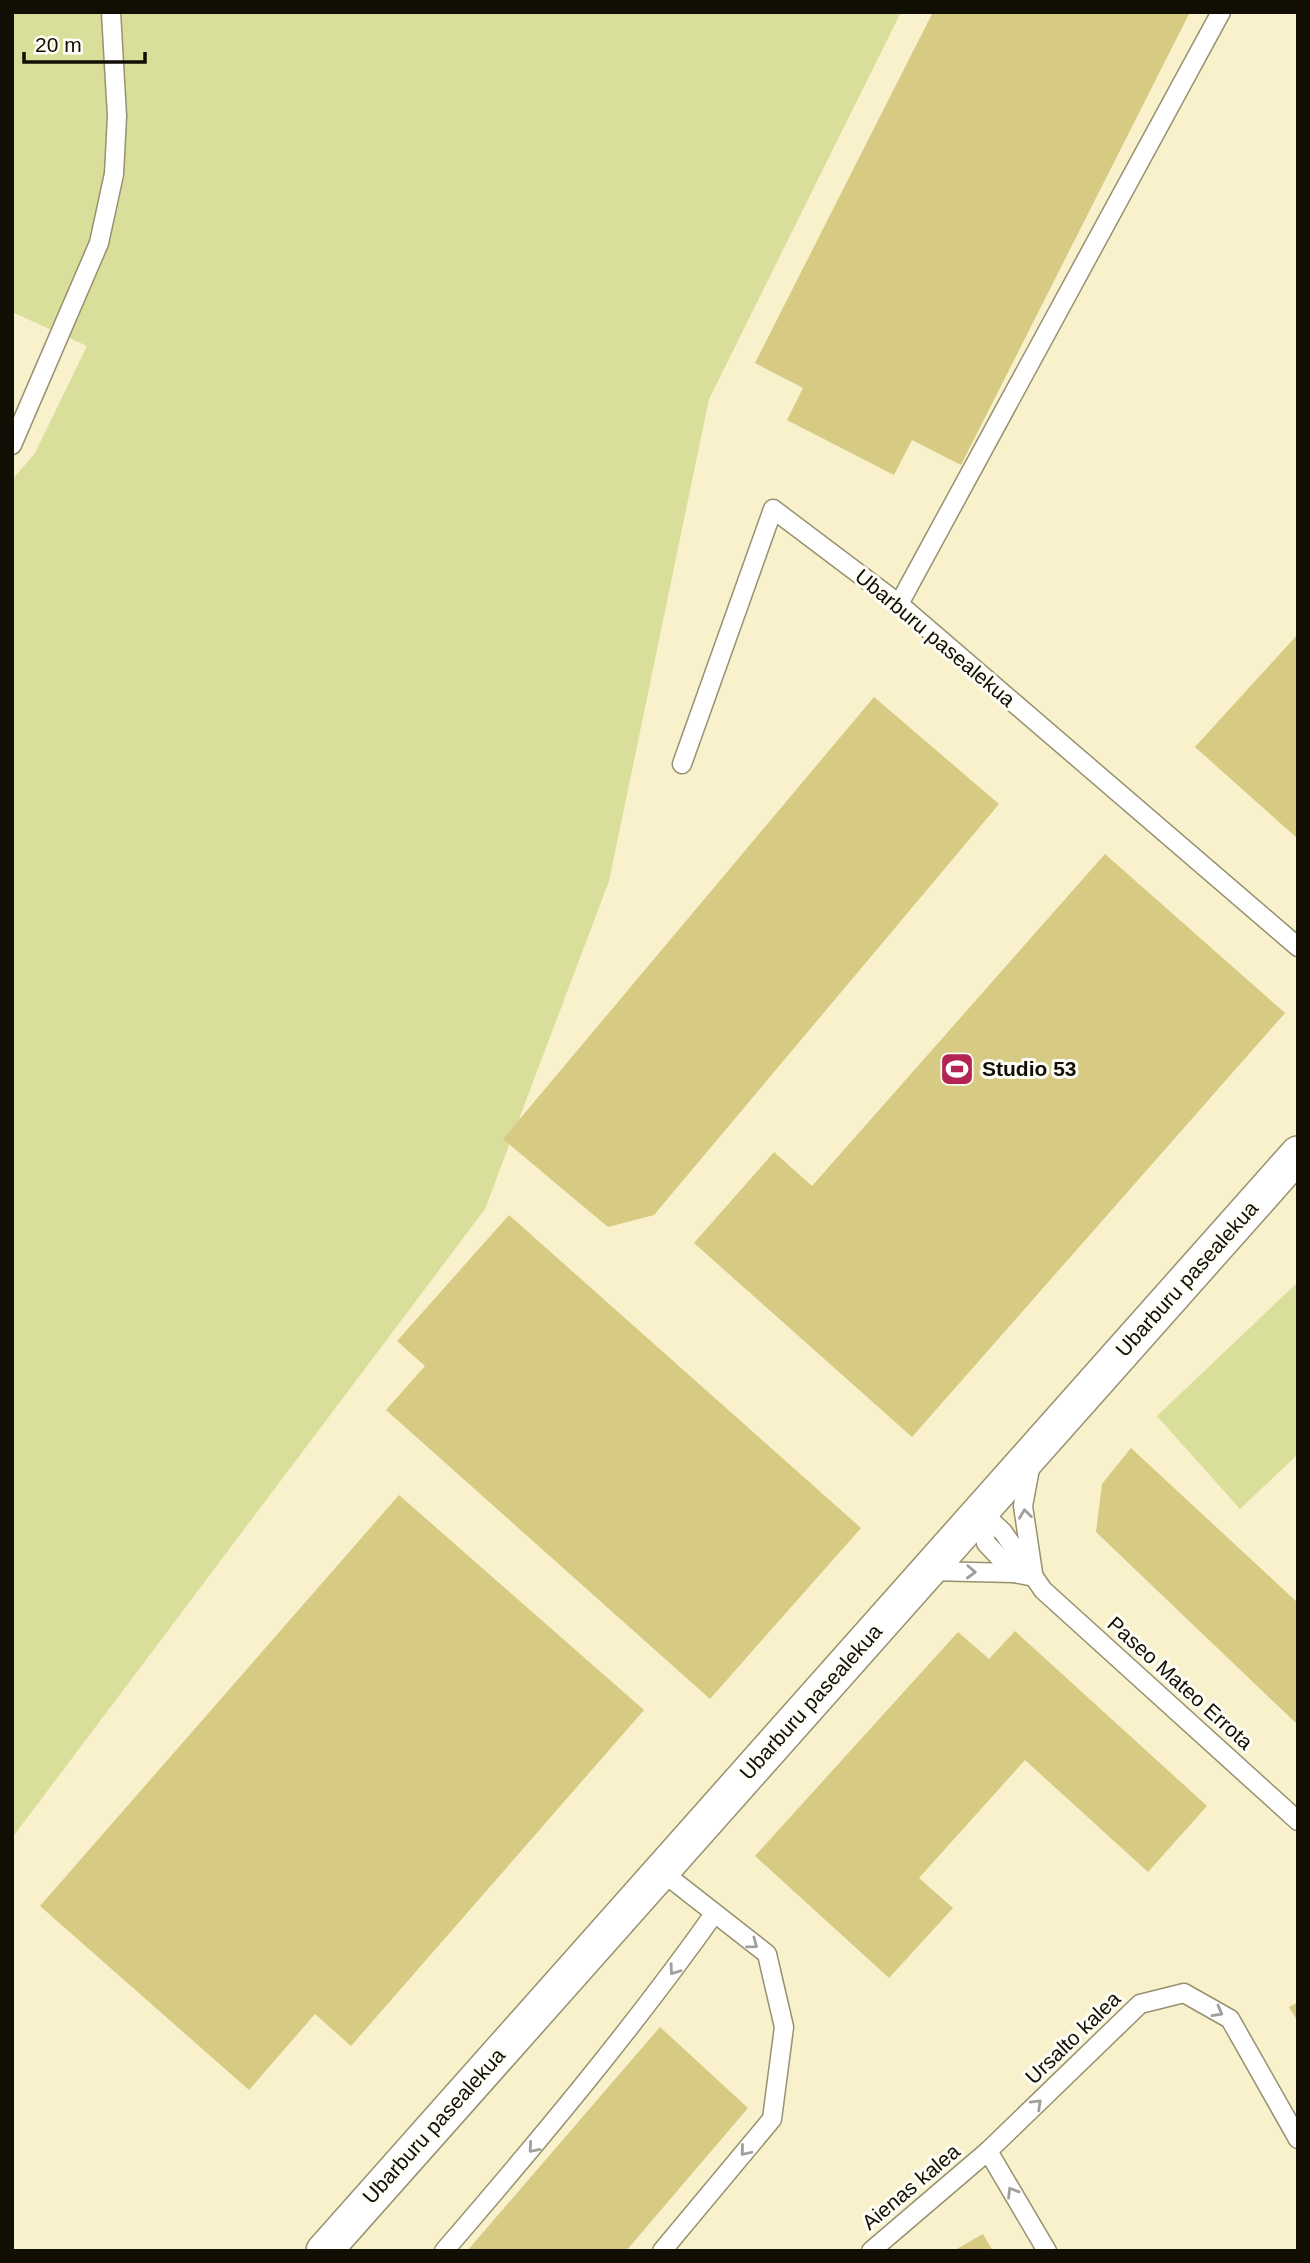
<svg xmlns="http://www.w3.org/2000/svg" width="1310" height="2263" viewBox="0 0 1310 2263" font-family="Arial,sans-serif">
	<rect width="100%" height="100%" fill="#f8f1cc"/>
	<g fill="#d9de9a">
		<polygon points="12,12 901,12 709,399 609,881 485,1209 12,1838 12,480 35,453 87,346 12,312"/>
		<polygon points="1298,1282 1298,1454 1240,1509 1157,1416"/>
	</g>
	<g fill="#d7ca83">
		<polygon points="933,12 1190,12 961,465 912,440 894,475 787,420 803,388 755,363"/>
		<polygon points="1298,634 1298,839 1195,747"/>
		<polygon points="874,697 999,804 654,1215 608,1227 503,1139"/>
		<polygon points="1105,854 1285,1013 912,1437 694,1243 774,1152 812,1186"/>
		<polygon points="509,1215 861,1528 710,1699 386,1410 425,1366 397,1341"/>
		<polygon points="1131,1448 1298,1603 1298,1725 1096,1532 1102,1484"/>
		<polygon points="399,1495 644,1710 351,2046 315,2014 249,2090 40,1906"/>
		<polygon points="1015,1631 1207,1806 1148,1872 1025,1760 919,1878 953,1908 889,1978 755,1856 958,1632 989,1659"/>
		<polygon points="1298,2002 1298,2022 1289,2007"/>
		<polygon points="660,2027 748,2108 626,2251 467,2251"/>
		<polygon points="983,2234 993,2251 953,2251"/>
	</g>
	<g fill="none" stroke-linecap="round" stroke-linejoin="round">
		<g stroke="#97916f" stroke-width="21">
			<g id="lane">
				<polyline points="12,445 99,243 114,174 117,116 111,12"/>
				<polyline points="899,604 1221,12"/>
				<polyline points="682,764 773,509 899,604 1298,947"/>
				<polyline points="1031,1463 1023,1506 1033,1573"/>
				<polyline points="980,1511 1003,1532 1043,1590 1298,1821"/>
				<polyline points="980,1511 986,1543 1014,1573"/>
				<polyline points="929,1571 1014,1573 1034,1577"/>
				<polyline points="661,1871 767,1954 784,2027 772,2119 662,2251"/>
				<polyline points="988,2151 1140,2004 1184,1993 1230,2019 1298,2139"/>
				<path d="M444,2251C538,2142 630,2032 714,1914"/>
				<polyline points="871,2251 988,2151 1047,2251"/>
			</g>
		</g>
		<g stroke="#97916f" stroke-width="38">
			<polyline id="street" points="324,2251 1298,1154"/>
		</g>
		<use href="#lane" stroke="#fff" stroke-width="18"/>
		<use href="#street" stroke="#fff" stroke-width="35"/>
	</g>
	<defs><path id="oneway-chevron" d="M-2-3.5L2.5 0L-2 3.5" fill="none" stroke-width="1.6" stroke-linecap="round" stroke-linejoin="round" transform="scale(1.75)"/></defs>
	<g stroke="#a09f9b">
		<use href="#oneway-chevron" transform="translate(1025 1514) rotate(-97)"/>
		<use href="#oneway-chevron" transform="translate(971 1572) rotate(2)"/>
		<use href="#oneway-chevron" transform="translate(753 1944) rotate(37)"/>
		<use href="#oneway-chevron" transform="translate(674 1970) rotate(126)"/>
		<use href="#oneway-chevron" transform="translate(1218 2012) rotate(29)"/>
		<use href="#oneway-chevron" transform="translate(1037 2104) rotate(-44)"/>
		<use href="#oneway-chevron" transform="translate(533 2148) rotate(131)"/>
		<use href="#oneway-chevron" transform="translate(745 2151) rotate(130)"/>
		<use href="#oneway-chevron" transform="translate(1012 2192) rotate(-121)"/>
	</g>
	<defs>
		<g id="stadium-square" transform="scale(1.75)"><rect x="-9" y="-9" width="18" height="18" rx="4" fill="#b42453" stroke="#fffef6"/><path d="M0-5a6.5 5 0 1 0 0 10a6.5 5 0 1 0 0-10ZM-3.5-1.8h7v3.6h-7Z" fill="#fff"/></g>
	</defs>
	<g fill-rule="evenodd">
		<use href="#stadium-square" x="957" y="1069"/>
	</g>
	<g text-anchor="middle" stroke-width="6" stroke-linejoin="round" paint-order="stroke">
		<g font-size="21" fill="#110f04" stroke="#fffef6">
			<text transform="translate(935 638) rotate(40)" y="7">Ubarburu pasealekua</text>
			<text transform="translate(1187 1279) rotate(-48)" y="7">Ubarburu pasealekua</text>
			<text transform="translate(1180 1683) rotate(42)" y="7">Paseo Mateo Errota</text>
			<text transform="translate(811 1702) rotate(-48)" y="7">Ubarburu pasealekua</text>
			<text transform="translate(1073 2038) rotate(-44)" y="7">Ursalto kalea</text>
			<text transform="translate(434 2126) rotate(-48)" y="7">Ubarburu pasealekua</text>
			<text transform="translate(911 2187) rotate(-40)" y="7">Aienas kalea</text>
		</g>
		<g font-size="21" font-weight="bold" fill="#110f04" stroke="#fffef6" text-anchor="start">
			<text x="982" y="1076">Studio 53</text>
		</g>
	</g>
	<rect width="1310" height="2263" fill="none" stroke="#110f04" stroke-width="28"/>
	<path d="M24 52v10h121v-10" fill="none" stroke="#110f04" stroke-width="3.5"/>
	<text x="35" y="52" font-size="21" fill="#110f04" stroke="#fffef6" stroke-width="5" paint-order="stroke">20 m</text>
</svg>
